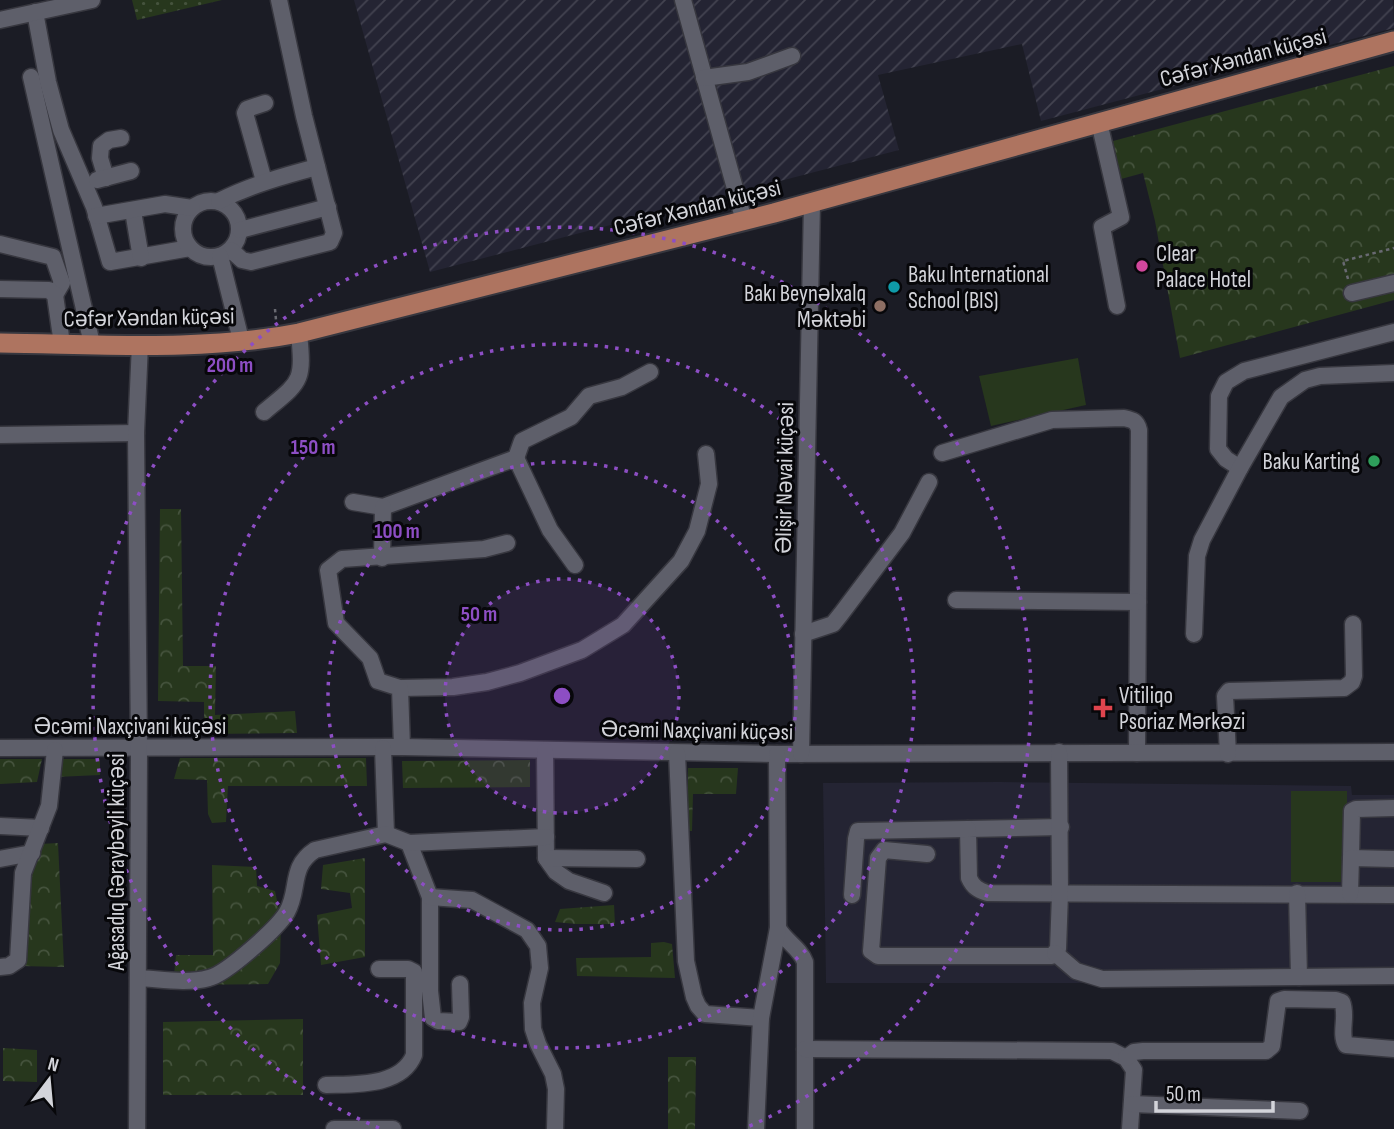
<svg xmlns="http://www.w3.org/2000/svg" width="1394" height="1129" viewBox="0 0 1394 1129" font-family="'Sofia Sans Condensed',sans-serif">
	<defs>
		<pattern id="industrial-furrows" width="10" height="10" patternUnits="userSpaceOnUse" patternTransform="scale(1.75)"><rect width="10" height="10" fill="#242433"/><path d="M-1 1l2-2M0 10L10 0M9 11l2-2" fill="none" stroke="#434350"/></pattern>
		<pattern id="forest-crowns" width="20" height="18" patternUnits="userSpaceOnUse" patternTransform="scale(1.75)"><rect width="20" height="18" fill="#27371d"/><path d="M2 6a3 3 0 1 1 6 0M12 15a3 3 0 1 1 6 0" fill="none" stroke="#45533d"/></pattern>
		<pattern id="park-dots" width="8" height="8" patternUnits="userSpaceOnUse" patternTransform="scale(1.75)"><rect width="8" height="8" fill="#27371d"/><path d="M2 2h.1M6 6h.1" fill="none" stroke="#45533d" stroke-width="1.8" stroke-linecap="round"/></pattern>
	</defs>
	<rect width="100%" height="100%" fill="#1b1c25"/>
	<polygon fill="#242433" points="999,782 1351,786 1352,795 1394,795 1394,983 826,983 823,783"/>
	<polygon fill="url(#industrial-furrows)" points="354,0 1393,0 1394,28 1041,121 1022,44 878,75 899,150 430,272"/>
	<g fill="url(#forest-crowns)">
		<polygon points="1394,66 1394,300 1180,358 1155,221 1143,173 1121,179 1113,141"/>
		<polygon points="160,509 181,509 183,666 216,666 215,715 295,711 297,733 204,734 204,702 158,701"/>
		<polygon points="180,758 366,758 367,786 228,786 226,822 212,823 208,814 207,780 174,779"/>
		<polygon points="0,759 42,759 37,782 0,784"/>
		<polygon points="58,759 100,759 100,775 56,777"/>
		<polygon points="530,760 530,787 403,788 402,761"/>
		<polygon points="688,768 738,768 736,794 693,794 692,831 688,831"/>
		<polygon points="58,843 64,967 20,966 27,877 40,844"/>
		<polygon points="365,858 365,957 321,965 317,915 352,908 350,893 321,889 323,865"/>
		<polygon points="212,865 256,867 257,886 275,891 281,920 280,963 268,984 173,985 176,955 213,955"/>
		<polygon points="614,905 615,924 576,924 555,922 560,909"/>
		<polygon points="664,942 672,944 675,978 577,976 576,958 651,957 651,943"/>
		<polygon points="303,1019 303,1095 163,1095 163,1022"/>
		<polygon points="3,1048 37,1050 37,1082 3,1081"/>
		<polygon points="668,1057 696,1057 695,1129 668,1129"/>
	</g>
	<polygon fill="url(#park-dots)" points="132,0 222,0 137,20"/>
	<g fill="#27371d">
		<polygon points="1078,358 1086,405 991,426 979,376"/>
		<rect x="1291" y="791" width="56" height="91"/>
	</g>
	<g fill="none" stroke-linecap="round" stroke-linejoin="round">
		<g stroke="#37373f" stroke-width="19">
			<g id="minor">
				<polyline points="683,0 744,221"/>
				<polyline points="35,12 48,82 61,130 94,207 110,262 190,248"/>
				<polyline points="0,20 92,0"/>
				<polyline points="31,77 92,344"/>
				<polyline points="704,78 748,72 792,56"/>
				<polyline points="1099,122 1121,217 1102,227 1117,306"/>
				<polyline points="106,178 100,158 101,146 109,140 121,138"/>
				<polyline points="97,180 131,171"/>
				<polyline points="264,181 245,113 247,109 265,103"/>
				<circle cx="211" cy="229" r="28"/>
				<path d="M219,201C251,185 283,176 317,167"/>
				<polyline points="133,211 141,258"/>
				<polyline points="96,216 165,204 192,208"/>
				<polyline points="240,230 328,207"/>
				<polyline points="0,244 53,257 62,283 55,295"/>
				<polyline points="231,250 242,260 251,262 330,242 334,233 304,116 279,0"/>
				<polyline points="220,256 241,340"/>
				<polyline points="0,289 49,290 55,295 62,344"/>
				<polyline points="1352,293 1394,283"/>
				<path d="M264,412C301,381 304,383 299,333"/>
				<polyline points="0,435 136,433"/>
				<path d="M942,453L1052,420L1124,418C1133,420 1137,421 1139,430L1137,753"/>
				<polyline points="516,458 550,530 575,565"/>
				<polyline points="1240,468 1226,459 1218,449 1219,396 1226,382 1244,371 1394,332"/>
				<polyline points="353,502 383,507 516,458 522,441 571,417 589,396 622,387 650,372"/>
				<polyline points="382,558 383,507"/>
				<polyline points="956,600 1138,602"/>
				<polyline points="803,634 833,624 841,614 902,533 929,482"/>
				<polyline points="1194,634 1197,556 1202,540 1240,468 1281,397 1305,380 1320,376 1394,373"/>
				<polyline points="400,688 453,687 487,682 520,673 582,650 623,625 681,561 697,531 709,484 706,454"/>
				<polyline points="402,747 400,688 378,681 370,658 336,623 328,570 342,559 484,549 507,543"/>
				<polyline points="0,748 402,747 777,754 1394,752"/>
				<polyline points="383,748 386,834"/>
				<polyline points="545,751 546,858 556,872 569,881 604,893"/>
				<polyline points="677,753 686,961 694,997 698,1006 705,1014 761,1018"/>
				<polyline points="801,754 812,203"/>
				<polyline points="1228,754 1225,696 1229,691 1344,688 1352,682 1354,676 1353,624"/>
				<polyline points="0,826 41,828"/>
				<path d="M1061,827L968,829L969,878C973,887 978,890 987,893L1394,895"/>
				<polyline points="409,843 430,897 430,991 433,1018 438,1021 459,1022 461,1017 460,984"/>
				<polyline points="927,854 884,850 878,858 871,951 878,956 1052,956 1058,949 1060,894 1059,752"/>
				<polyline points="546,858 637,859"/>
				<polyline points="1351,858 1352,811 1356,809 1394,808"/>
				<polyline points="0,859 32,853"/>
				<polyline points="1297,893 1299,977"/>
				<polyline points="1350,894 1351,858 1394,859"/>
				<polyline points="852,895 856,839 858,831 968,829"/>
				<polyline points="430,897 472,900 527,930 538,946 540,968 532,1003 533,1029 538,1044 553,1074 556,1089 555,1129"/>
				<path d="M778,928C785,941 800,948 805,962V1129"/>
				<polyline points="1055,953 1076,971 1102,979 1394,976"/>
				<polyline points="0,967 9,966 18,960 23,873 49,806 55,750"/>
				<path d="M138,978C160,979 187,984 209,978C226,974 278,928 287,912C300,889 289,867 315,850L386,834L409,843L546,837"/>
				<polyline points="805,1049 1112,1051 1126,1058 1134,1070 1130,1129"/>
				<path d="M1126,1058L1134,1052L1143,1051H1266L1272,1046L1278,1001L1284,999L1336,1000L1342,1002C1348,1016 1339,1033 1346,1045L1394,1049"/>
				<path d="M326,1085C355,1084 401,1087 414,1055V972L408,969H379"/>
				<polyline points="1132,1104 1300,1111"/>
				<polyline points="137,1129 139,750 136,433 140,344"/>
				<polyline points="334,1129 393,1129"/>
				<polyline points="756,1129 761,1018 778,928 777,754"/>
			</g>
		</g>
		<g stroke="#37373f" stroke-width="23">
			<path id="major" d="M0,343C99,344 202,352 299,333L774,213L1394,41"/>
		</g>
		<g stroke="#686971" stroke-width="2.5" stroke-dasharray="3.5 3.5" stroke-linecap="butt">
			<polyline points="1348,279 1343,261 1394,248"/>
			<polyline points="275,309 276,320"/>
		</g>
		<use href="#minor" stroke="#5e5f6a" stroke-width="16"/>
		<use href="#major" stroke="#ae7460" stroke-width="19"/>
	</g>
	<circle cx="562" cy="696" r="117" fill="#8d4ec4" fill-opacity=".12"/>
	<g fill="none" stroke="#8d4ec4" stroke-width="3.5" stroke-dasharray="3.5 7">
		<circle cx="562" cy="696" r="117"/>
		<circle cx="562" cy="696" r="234"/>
		<circle cx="562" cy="696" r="352"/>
		<path d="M379 1128A469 469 0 1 1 745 1128"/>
	</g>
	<circle fill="#d1479c" stroke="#07070a" stroke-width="2.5" cx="1142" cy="266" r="7"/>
	<circle fill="#0f9aa8" stroke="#07070a" stroke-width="2.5" cx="894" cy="287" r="7"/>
	<circle fill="#8d6e63" stroke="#07070a" stroke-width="2.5" cx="880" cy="306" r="7"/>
	<circle fill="#2e9e5b" stroke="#07070a" stroke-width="2.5" cx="1374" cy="461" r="7"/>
	<path fill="#e0444e" stroke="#07070a" stroke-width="2.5" d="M1099.5 697.5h7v7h7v7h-7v7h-7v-7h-7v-7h7z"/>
	<g text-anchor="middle" stroke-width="6" stroke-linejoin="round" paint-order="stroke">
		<g font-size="23" fill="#d3d4da" stroke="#07070a">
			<text transform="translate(1243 57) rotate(-15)" y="8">Cəfər Xəndan küçəsi</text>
			<text transform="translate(697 207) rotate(-14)" y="8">Cəfər Xəndan küçəsi</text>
			<text transform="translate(149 317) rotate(-1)" y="8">Cəfər Xəndan küçəsi</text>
			<text transform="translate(784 478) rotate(-89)" y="8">Əlişir Nəvai küçəsi</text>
			<text x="130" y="734">Əcəmi Naxçivani küçəsi</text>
			<text transform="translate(697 730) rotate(1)" y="8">Əcəmi Naxçivani küçəsi</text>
			<text transform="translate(116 862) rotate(-90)" y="8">Ağasadıq Gəraybəyli küçəsi</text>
		</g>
		<g font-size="23" fill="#d3d4da" stroke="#07070a" text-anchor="start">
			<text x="1156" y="261">Clear<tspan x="1156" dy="26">Palace Hotel</tspan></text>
			<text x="908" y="282">Baku International<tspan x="908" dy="26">School (BIS)</tspan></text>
			<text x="866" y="301" text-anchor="end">Bakı Beynəlxalq<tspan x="866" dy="26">Məktəbi</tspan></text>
			<text x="1360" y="469" text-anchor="end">Baku Karting</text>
			<text x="1119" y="703">Vitiliqo<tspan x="1119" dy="26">Psoriaz Mərkəzi</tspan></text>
		</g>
	</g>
	<circle cx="562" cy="696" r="10" fill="#8d4ec4" stroke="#07070a" stroke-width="3.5"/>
	<g font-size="21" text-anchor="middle" font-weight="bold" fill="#8d4ec4" stroke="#07070a" stroke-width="6" stroke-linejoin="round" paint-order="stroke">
		<text x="230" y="372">200 m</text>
		<text x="313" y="454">150 m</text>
		<text x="397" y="538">100 m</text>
		<text x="479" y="621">50 m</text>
	</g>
	<g transform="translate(49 1080) rotate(16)" stroke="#07070a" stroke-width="5" paint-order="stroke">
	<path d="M0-5L12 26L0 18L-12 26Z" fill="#d3d4da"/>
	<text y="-10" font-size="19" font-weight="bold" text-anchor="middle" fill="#d3d4da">N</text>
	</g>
	<path d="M1156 1101v10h117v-10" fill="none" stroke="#d3d4da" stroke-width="3.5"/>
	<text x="1166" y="1101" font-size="21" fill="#d3d4da" stroke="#07070a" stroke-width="5" paint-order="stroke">50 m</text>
</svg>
